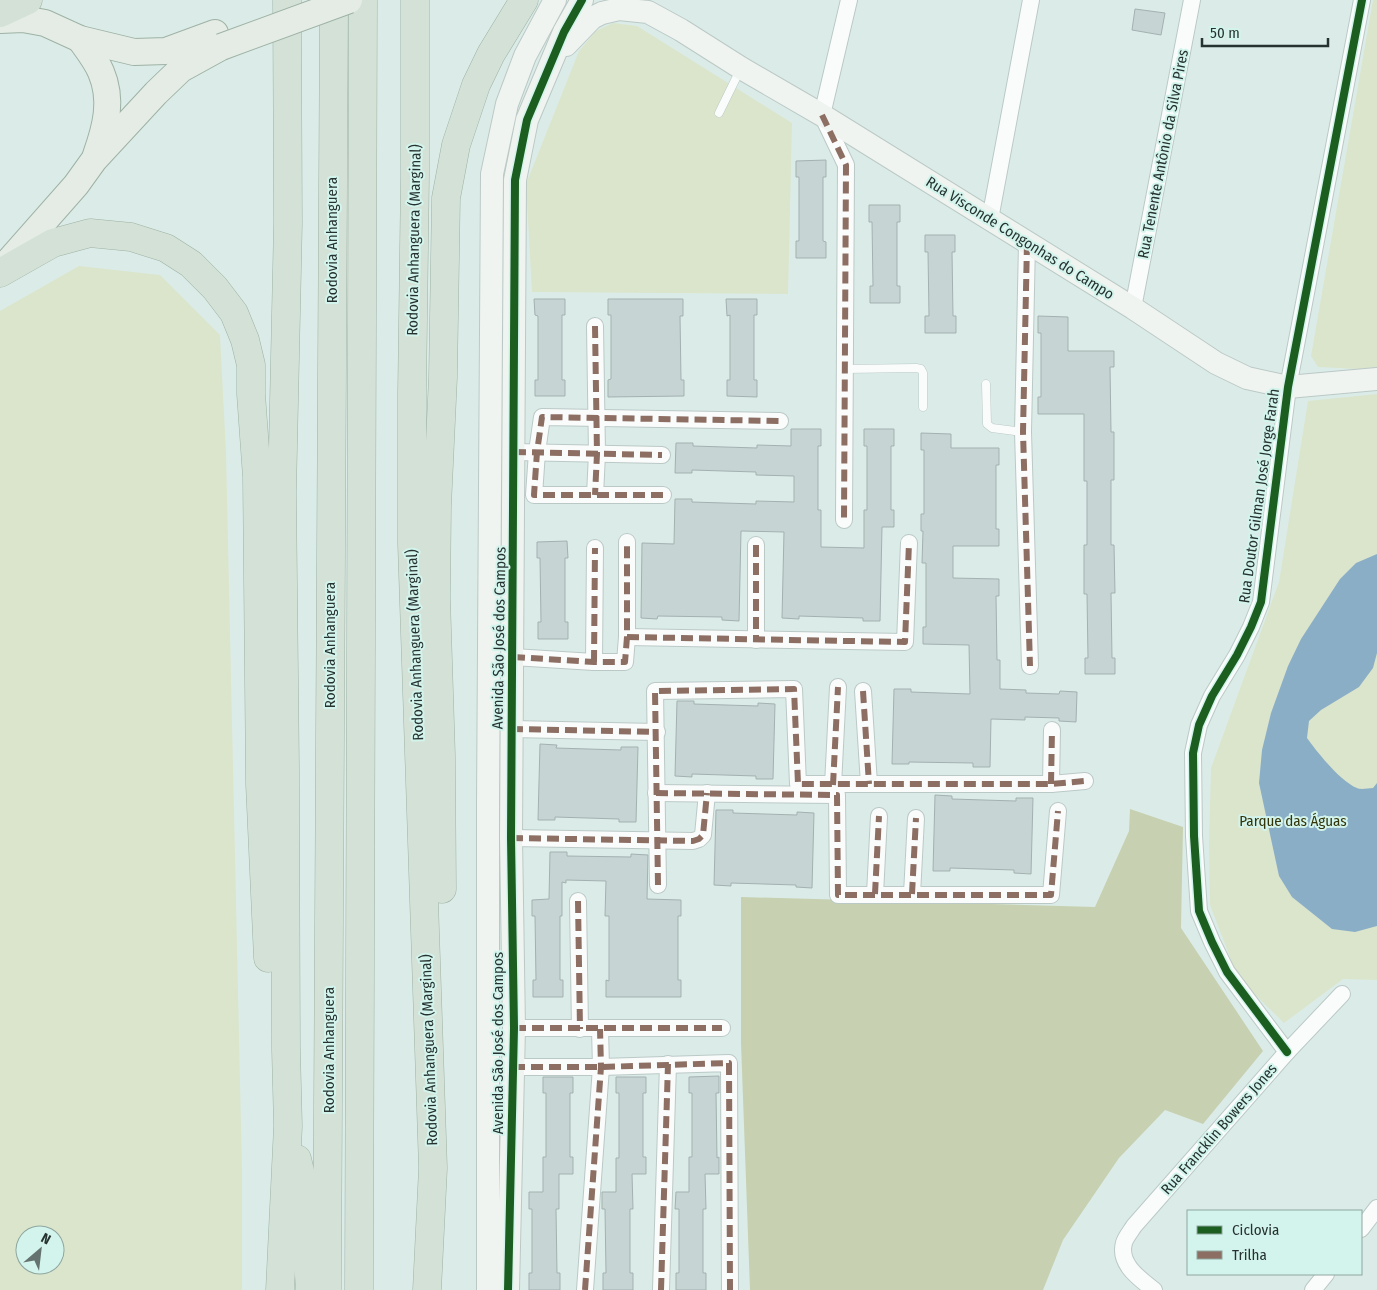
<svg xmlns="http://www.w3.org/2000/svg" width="1377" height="1290" viewBox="0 0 1377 1290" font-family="'Fira Sans Condensed',sans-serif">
	<rect width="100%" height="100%" fill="#dbece8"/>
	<g fill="#dbe5cc" fill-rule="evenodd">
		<polygon points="1373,0 1377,0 1377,367 1358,369 1318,367 1311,356"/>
		<polygon points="613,23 637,26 792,123 788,294 532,292 526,184 579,51 596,31"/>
		<path d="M79,266L160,275L220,335L226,453L242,1171V1290H0V311ZM25,1235H55V1265H25Z"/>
		<polygon points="1377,394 1377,980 1343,979 1284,1023 1238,978 1210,905 1209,844 1211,768 1279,582 1308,401"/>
	</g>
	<polygon fill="#c7d0b0" points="1130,809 1183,827 1181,928 1263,1051 1203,1124 1165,1110 1119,1158 1063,1240 1043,1290 750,1290 741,1043 741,897 1095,907 1129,831"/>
	<path fill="#8baec7" d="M1377,554V653L1373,668L1359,687L1321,710L1309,721L1307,738C1317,752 1341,782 1357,788C1361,790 1368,788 1373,788L1377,783V926L1355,932L1332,929L1292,897L1279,876L1259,783L1262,750L1271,713L1288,666L1301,639L1340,579L1356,563Z"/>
	<g fill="#c6d4d3" stroke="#a3b1b0">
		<polygon points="1135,9 1165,13 1161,35 1132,30"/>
		<polygon points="826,160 826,177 823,177 823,241 826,242 826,258 796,258 796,241 799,241 799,177 796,177 796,161"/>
		<polygon points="869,205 900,205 900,222 897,222 897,286 900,286 900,303 870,303 870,286 873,286 872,222 869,222"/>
		<polygon points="925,235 955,235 955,252 952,252 953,316 956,316 956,333 925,333 925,316 929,316 928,252 925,252"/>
		<polygon points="534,299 565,299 565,315 562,315 562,380 565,380 565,396 535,396 535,380 538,380 538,316 535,315"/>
		<polygon points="608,299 683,299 683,316 680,316 681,380 684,380 684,396 608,397 608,380 611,379 611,315 608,315"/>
		<polygon points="726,299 757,299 757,315 754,315 754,380 757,380 757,397 727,396 727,380 730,380 730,315 727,316"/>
		<polygon points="1038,316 1068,317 1068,351 1114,351 1114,367 1110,367 1111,432 1114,432 1114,480 1111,480 1111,545 1114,545 1115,593 1111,593 1112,658 1115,658 1115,674 1085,674 1085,658 1088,658 1087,594 1084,594 1084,545 1087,545 1087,481 1084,481 1084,414 1038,414 1038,397 1041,397 1041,333 1038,333"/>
		<polygon points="791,429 821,429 821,446 818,446 818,510 821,510 821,547 864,548 864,510 867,510 867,446 864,446 864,429 894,429 894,446 891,446 891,510 894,510 894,527 882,527 880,621 863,621 863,618 799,616 799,619 782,618 784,532 741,531 739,621 722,620 722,617 658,616 657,619 641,618 642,543 674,544 675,499 692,499 692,502 756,504 756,501 794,502 794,476 756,475 756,472 692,470 692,473 675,473 676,443 693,443 693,446 757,448 757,445 791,446"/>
		<polygon points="921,433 951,434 951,448 999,448 999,465 996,465 996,529 999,529 999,546 953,546 953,578 999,579 999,596 996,596 997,660 1000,660 1000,689 1026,690 1026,693 1059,694 1060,691 1077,692 1076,722 1059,721 1059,718 1025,717 1025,720 991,719 990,767 973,767 973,763 909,762 909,764 892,764 894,689 911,689 911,692 970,694 969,645 923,644 923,627 926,627 926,563 922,563 923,531 921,531 921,514 924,514 924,450 921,450"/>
		<polygon points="567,541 568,558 565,558 565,622 568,622 568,639 538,639 538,622 541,622 540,558 537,558 537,542"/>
		<polygon points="677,701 694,701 694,704 758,706 758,703 775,704 773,779 756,779 756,776 692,774 692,777 675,776"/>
		<polygon points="540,744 557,745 556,748 621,750 621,747 638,747 636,822 619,822 619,819 555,817 555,820 538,820"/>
		<polygon points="935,795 952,796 952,799 1016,801 1016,798 1033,798 1031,874 1014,873 1014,870 950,868 950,871 933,871"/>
		<polygon points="716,810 733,810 733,813 797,815 797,812 814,813 812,888 796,887 796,885 731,883 731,886 714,885"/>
		<polygon points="550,852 567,852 567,856 631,857 631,854 648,855 647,899 681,900 681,916 678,916 678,980 681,980 681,997 606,997 606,980 609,981 609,916 605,916 606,881 566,880 566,883 562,882 562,916 560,916 560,980 563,980 563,997 533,997 533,980 536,980 535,916 532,916 532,900 549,899"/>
		<polygon points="719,1076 719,1093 716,1093 717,1158 719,1157 719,1174 705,1174 706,1209 703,1209 703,1273 706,1273 706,1290 676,1290 676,1273 679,1273 679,1209 675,1209 676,1192 689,1192 689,1157 692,1157 692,1093 689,1093 689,1077"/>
		<polygon points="543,1077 573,1077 573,1093 570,1093 570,1157 573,1157 573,1174 559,1174 559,1209 556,1209 557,1273 560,1273 560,1290 529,1290 529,1273 532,1273 532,1209 529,1209 529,1192 543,1192 543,1157 546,1157 546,1093 543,1093"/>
		<polygon points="616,1077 646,1077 646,1093 643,1093 643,1157 646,1157 646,1174 632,1174 633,1209 630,1209 630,1273 633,1273 633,1290 603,1290 603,1273 606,1273 605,1209 602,1209 602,1192 616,1192 616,1158 619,1158 619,1093 616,1093"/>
	</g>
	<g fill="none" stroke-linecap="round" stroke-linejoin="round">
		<g stroke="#bbc9c6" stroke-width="9">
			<g id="lane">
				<polyline points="719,113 740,70"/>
				<polyline points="845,369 916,368 921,369 923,373 923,407"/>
				<polyline points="986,384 987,424 992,428 1023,432"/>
			</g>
		</g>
		<g stroke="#bbc9c6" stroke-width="18">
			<g id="street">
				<polyline points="990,219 1031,0"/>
				<polyline points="1027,243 1023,432 1030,666"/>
				<polyline points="1133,308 1192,0"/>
				<polyline points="595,326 597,454 595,495"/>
				<polyline points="514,452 662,455"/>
				<polyline points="663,495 534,495 537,452 542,417 780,421"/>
				<polyline points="844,520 846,165 822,115 849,0"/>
				<polyline points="756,545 756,640"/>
				<polyline points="627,637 905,642 909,543"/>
				<polyline points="513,657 594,662 625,662 627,637 627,542"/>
				<polyline points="594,662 595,548"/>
				<polyline points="863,691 869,784"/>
				<polyline points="511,729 657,732"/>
				<polyline points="1051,784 1052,730"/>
				<polyline points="833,785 838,687"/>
				<polyline points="656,793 837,795 838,895 1051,895 1058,811"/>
				<polyline points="511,838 693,841 699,839 703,835 707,793"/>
				<polyline points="658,885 655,691 794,689 798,784 1051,784 1085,781"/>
				<polyline points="875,894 879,816"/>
				<polyline points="912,894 916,818"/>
				<polyline points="578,901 580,1029"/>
				<polyline points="514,1028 722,1028"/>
				<polyline points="1287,1052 1227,972 1212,942 1199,911 1194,836 1193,753 1199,725 1212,696 1237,655 1251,627 1261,602 1288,387 1362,0"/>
				<polyline points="513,1067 601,1067 729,1063 730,1290"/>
				<polyline points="1361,1229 1377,1208"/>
				<polyline points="585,1290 601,1067 600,1029"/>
				<polyline points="661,1290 668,1064"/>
				<path d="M1154,1290C1140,1279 1118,1264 1124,1243C1125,1238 1131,1231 1134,1226L1287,1052L1342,994"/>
				<polyline points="1313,1290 1326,1274"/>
			</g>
		</g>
		<g stroke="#bbc9c6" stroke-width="24">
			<g id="secondary">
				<polyline points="566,45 592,18 602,13 619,9 648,12 681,30 741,68 822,115 1133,308 1216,363 1247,378 1288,387 1377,379"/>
				<polyline points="488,1290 488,804 492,174 507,104 525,56 555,0"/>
				<polyline points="508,1290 514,1028 511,838 515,180 527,120 564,32 582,0"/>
			</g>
		</g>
		<g stroke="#9eb2a5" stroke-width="28">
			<g id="primary">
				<polyline points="0,20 23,19 45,23 80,39 134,52 166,51 215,33"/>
				<path d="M80,39C87,49 96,60 101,72C113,100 106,127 96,155"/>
				<polyline points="2,269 76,185 94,160 156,93 181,69 221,47"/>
			</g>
		</g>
		<g stroke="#9eb2a5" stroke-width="29">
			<g id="highway">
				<polyline points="415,0 415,176 412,393 412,544 433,1168 427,1290"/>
				<polyline points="0,13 28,0"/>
				<polyline points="0,273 53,243 90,233 131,237 166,248 191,264 215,288 234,313 245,340 251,365 251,394 257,477 260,784 268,958"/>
				<polyline points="442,889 441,756 436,598 437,506 443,377 446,198 456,145 476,85 491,54 524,0"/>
				<polyline points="297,1159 303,1184 310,1290"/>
				<polyline points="280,1290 288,1126 286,1050 285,768 282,492 288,223 287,0"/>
				<polyline points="327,1290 334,0"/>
				<polyline points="359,1290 363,0"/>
			</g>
		</g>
		<use href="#lane" stroke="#fafcfc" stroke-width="8"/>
		<use href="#street" stroke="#fafcfc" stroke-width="16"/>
		<use href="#secondary" stroke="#eff4f0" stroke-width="22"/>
		<use href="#primary" stroke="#e4ece5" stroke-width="26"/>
		<use href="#highway" stroke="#d4e1d6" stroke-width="28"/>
		<g stroke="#9eb2a5" stroke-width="28" stroke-linecap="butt">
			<polyline id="primary-bridge" points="221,47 349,0"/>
		</g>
		<use href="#primary-bridge" stroke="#e4ece5" stroke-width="26"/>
		<g stroke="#8d6e63" stroke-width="6" stroke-dasharray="12 6" stroke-linecap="butt">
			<polyline points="822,115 846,165 844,520"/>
			<polyline points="1027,243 1023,432 1030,666"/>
			<polyline points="595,326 597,454 595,495"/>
			<polyline points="514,452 662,455"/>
			<polyline points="663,495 534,495 537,452 542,417 780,421"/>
			<polyline points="756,545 756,640"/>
			<polyline points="627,637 905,642 909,543"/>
			<polyline points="513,657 594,662 625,662 627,637 627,542"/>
			<polyline points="594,662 595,548"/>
			<polyline points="863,691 869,784"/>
			<polyline points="511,729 657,732"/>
			<polyline points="1051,784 1052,730"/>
			<polyline points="833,785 838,687"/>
			<polyline points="656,793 837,795 838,895 1051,895 1058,811"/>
			<polyline points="511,838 693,841 699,839 703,835 707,793"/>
			<polyline points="658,885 655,691 794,689 798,784 1051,784 1085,781"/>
			<polyline points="875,894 879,816"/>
			<polyline points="912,894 916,818"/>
			<polyline points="578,901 580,1029"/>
			<polyline points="514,1028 722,1028"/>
			<polyline points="513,1067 601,1067 729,1063 730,1290"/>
			<polyline points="585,1290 601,1067 600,1029"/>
			<polyline points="661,1290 668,1064"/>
		</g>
		<g stroke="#d3f4ec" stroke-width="11">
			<g id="cycleway">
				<polyline points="1287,1052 1227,972 1212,942 1199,911 1194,836 1193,753 1199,725 1212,696 1237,655 1251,627 1261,602 1288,387 1362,0"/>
				<polyline points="508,1290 514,1028 511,838 515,180 527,120 564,32 582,0"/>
			</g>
		</g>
		<use href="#cycleway" stroke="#1b5e20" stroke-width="8"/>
	</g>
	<g text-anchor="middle" stroke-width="4" stroke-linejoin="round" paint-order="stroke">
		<g font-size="15" fill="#26322f" stroke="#d3f4ec">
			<text transform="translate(1163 154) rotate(-79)" y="5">Rua Tenente Antônio da Silva Pires</text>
			<text transform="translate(1020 238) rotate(32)" y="5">Rua Visconde Congonhas do Campo</text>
			<text transform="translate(332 240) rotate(-90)" y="5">Rodovia Anhanguera</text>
			<text transform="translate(414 240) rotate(-89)" y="5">Rodovia Anhanguera (Marginal)</text>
			<text transform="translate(1259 496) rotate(-82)" y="5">Rua Doutor Gilman José Jorge Farah</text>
			<text transform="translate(499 638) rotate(-89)" y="5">Avenida São José dos Campos</text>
			<text transform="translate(330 645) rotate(-90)" y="5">Rodovia Anhanguera</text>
			<text transform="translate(415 645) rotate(-92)" y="5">Rodovia Anhanguera (Marginal)</text>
			<text transform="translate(498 1043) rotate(-90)" y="5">Avenida São José dos Campos</text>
			<text transform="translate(329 1050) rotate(-90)" y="5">Rodovia Anhanguera</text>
			<text transform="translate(429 1050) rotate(-92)" y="5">Rodovia Anhanguera (Marginal)</text>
			<text transform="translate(1219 1129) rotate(-49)" y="5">Rua Francklin Bowers Jones</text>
		</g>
		<g font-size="15" fill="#333509" stroke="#d3f4ec">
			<text x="1293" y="826">Parque das Águas</text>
		</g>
	</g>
	<rect x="1187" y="1210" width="175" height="65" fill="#d3f4ec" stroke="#8ea6a0"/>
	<rect x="1197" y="1226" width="25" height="8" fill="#1b5e20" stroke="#8ea6a0"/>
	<text x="1232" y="1235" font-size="15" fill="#26322f">Ciclovia</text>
	<rect x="1197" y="1251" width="25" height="8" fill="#8d6e63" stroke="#8ea6a0"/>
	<text x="1232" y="1260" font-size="15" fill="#26322f">Trilha</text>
	<g transform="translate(40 1250) rotate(28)"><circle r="24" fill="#d3f4ec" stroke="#8ea6a0"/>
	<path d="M0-4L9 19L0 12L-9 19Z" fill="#657370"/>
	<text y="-8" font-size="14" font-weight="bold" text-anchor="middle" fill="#26322f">N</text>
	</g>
	<path d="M1202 38v8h126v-8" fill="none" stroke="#26322f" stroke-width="2.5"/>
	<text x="1210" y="38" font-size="15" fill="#26322f" stroke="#d3f4ec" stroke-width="4" paint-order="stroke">50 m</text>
</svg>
